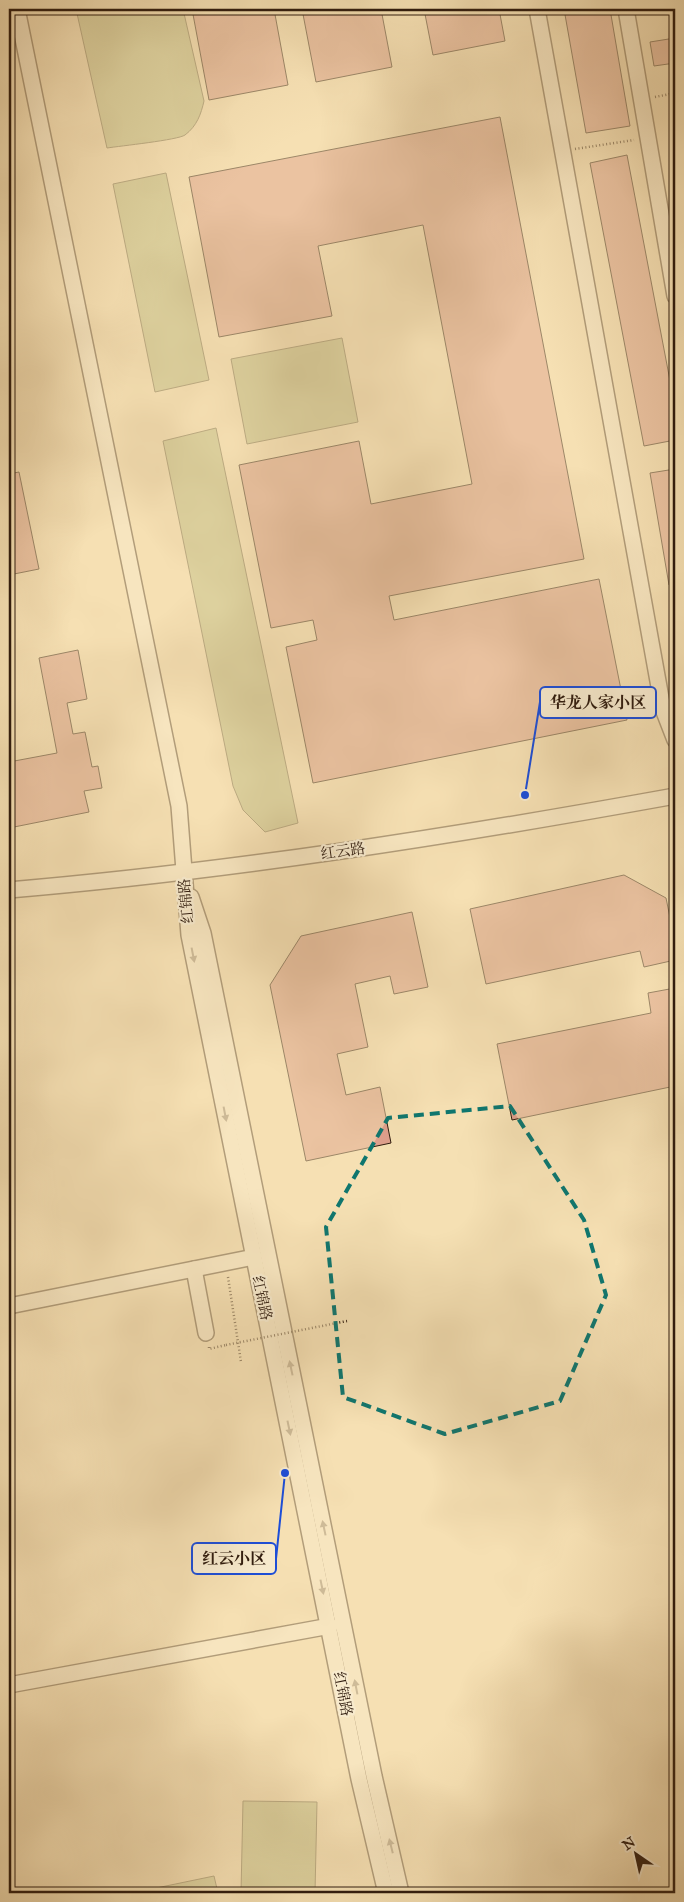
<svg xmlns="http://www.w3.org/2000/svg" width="684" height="1902" viewBox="0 0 684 1902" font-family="'IM FELL Great Primer','Noto Serif SC',serif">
	<rect width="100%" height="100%" fill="#f5e0b3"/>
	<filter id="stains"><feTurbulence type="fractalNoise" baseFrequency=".004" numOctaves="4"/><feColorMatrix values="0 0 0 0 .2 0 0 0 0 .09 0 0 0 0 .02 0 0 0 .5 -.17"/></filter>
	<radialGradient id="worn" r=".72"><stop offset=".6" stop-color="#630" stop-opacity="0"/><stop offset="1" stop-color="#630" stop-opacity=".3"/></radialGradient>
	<g fill="#c2c088" stroke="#796e4b">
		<path d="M76,9H183L204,101C201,114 197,126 185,135C178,140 120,146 107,148Z"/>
		<polygon points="166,173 209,380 155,392 113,184"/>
		<polygon points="342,338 358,422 247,444 231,359"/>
		<polygon points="216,428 298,823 265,832 243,810 233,786 163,441"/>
		<polygon points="243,1801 317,1802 315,1893 241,1893"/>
		<polygon points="214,1876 218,1893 131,1893 137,1892"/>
	</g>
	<g fill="#de9f8c" stroke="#301c0e">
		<polygon points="192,9 274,9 288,85 209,100"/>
		<polygon points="302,9 381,9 392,67 316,82"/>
		<polygon points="424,9 499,9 505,41 433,55"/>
		<polygon points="564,9 610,9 630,126 586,133"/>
		<polygon points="675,38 675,63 654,66 650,42"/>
		<polygon points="500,117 584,559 389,596 394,620 599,579 627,720 313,783 286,647 317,640 313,620 271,628 239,465 359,441 371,504 472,484 423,225 318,246 332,316 219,337 189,177"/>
		<polygon points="627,155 675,407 675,440 644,446 590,163"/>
		<polygon points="675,469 675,584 669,585 650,473"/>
		<polygon points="19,472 39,569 9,575 9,474"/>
		<polygon points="78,650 87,699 67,703 73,734 85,732 92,767 98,766 102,788 84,791 89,812 9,828 9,762 57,753 39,658"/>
		<polygon points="624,875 666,898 675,942 675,960 644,967 640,951 486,984 470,909"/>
		<polygon points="412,912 428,987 394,994 390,976 355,984 368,1047 337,1054 346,1095 380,1087 391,1143 306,1161 270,985 301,936"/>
		<polygon points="675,988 675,1086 512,1120 497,1044 651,1013 648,993"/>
	</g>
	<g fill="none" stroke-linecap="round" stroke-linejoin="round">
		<g stroke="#614d37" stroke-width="18">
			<g id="minor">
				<polyline points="17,9 179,806 189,935 359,1779 386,1893"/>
				<polyline points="537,9 663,709 675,740"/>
				<polyline points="626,9 675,296"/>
				<path d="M9,890C232,871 454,836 675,796"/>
				<polyline points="191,897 203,933 374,1776 401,1893"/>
				<polyline points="194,1269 206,1333"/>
				<polyline points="9,1306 254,1257"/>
				<polyline points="9,1685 330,1626"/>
			</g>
		</g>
		<g stroke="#301c0e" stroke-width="2.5" stroke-dasharray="1 2.5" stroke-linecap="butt">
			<polyline points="655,97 675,93"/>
			<polyline points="575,149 634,140"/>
			<polyline points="228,1277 241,1362"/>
			<polyline points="209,1347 209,1349 226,1345"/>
		</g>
		<use href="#minor" stroke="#f8ebce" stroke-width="15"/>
		<polyline stroke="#301c0e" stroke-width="2.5" stroke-dasharray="1 2.5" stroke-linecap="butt" points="226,1345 347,1321"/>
	</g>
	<defs><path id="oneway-solid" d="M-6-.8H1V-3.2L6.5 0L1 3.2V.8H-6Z" transform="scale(1.25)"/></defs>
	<g fill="#9e8e78">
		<use href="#oneway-solid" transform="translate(193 955) rotate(79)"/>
		<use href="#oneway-solid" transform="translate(225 1114) rotate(79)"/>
		<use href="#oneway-solid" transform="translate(291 1368) rotate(-102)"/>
		<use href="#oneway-solid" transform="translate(289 1428) rotate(78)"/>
		<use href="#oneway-solid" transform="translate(324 1528) rotate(-102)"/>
		<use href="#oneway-solid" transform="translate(322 1587) rotate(78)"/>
		<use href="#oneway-solid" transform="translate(356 1687) rotate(-101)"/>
		<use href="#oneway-solid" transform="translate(391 1846) rotate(-104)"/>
	</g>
	<path d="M0 0H684V1902H0ZM510,1106L584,1220L606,1295L560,1401L445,1434L343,1397L326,1227L388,1118Z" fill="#f5e0b3" fill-opacity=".55" fill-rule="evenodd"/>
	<path fill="none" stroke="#0f766e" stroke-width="4" stroke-dasharray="10 6" stroke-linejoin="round" d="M510,1106L584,1220L606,1295L560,1401L445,1434L343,1397L326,1227L388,1118Z"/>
	<g text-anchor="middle" stroke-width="4.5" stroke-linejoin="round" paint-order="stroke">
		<g font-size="15" fill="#301c0e" stroke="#f8ebce">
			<text transform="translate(343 851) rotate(-8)" y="5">红云路</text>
			<text transform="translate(186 901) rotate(-95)" y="5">红锦路</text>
			<text transform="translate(262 1298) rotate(78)" y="5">红锦路</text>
			<text transform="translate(343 1694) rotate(79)" y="5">红锦路</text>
		</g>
	</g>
	<path fill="none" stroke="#1d4ed8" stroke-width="2" d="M525 795L540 702M285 1473L276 1559"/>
	<g fill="#1d4ed8" stroke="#f8ebce" stroke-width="2">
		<circle cx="525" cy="795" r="5"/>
		<circle cx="285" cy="1473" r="5"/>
	</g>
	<g fill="#f8ebce" stroke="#1d4ed8" stroke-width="2">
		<rect x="540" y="687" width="116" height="31" rx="5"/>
		<rect x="192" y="1543" width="84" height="31" rx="5"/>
	</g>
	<g font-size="16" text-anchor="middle" font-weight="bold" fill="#301c0e">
		<text x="598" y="708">华龙人家小区</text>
		<text x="234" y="1564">红云小区</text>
	</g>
	<rect width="684" height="1902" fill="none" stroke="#f5e0b3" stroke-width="30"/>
	<rect x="10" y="10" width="664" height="1882" fill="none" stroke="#301c0e" stroke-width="2.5"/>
	<rect x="15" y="15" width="654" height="1872" fill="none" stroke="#301c0e"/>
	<g transform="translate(636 1854) rotate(326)" stroke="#f8ebce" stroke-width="4" paint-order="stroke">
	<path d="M0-4L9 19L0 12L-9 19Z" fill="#301c0e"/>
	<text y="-8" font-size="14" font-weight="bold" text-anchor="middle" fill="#301c0e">N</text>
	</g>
	<rect width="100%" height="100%" filter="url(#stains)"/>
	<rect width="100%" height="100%" fill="url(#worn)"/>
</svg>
